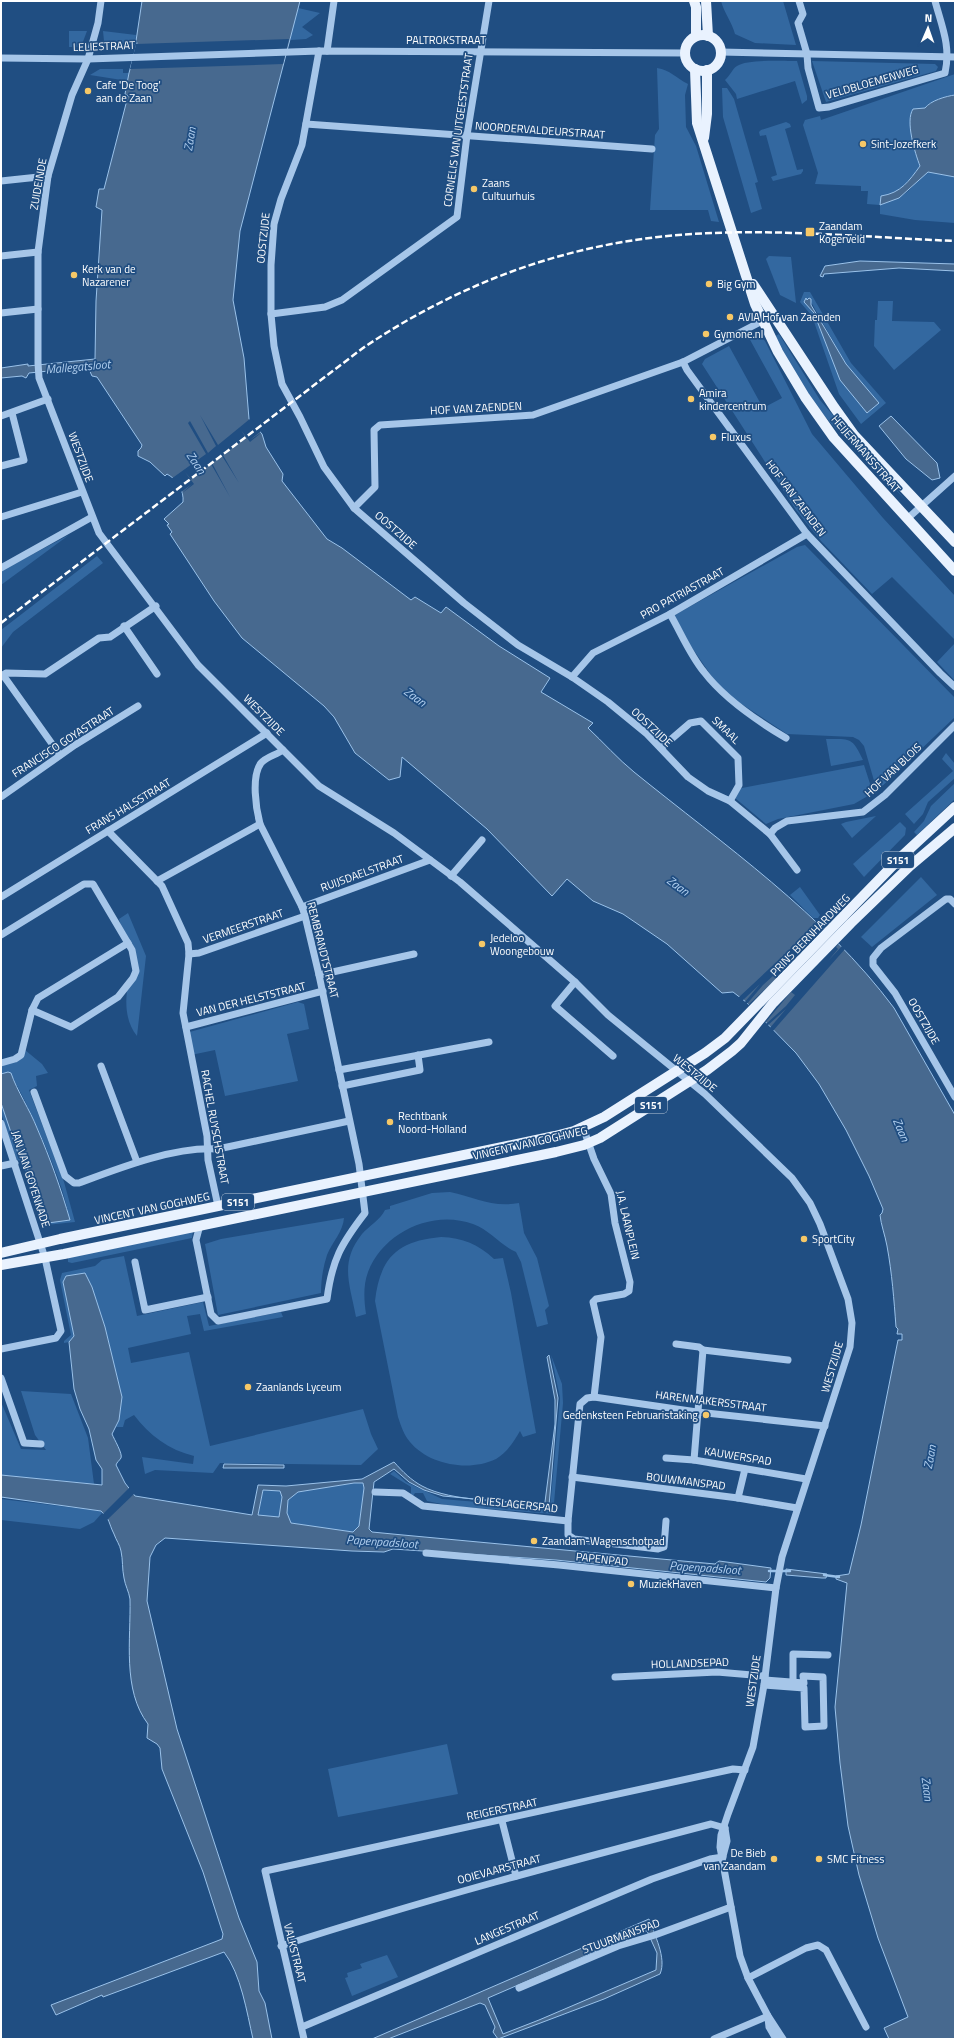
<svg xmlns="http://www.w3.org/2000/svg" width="956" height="2040" viewBox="0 0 956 2040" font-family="'Titillium Web',sans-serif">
	<rect width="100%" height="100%" fill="#204e82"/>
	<g fill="#3368a0" fill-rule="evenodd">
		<path d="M721,1H783L796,45L755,43L735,34C732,22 724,13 721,1Z"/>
		<polygon points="298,8 320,13 302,27 313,35 306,39 291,40 290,36"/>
		<polygon points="69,31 87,31 81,47 69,47"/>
		<polygon points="103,31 136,35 135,45 109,45 104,41"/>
		<path d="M797,61L807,96V100L802,104L795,81L737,99L736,94L725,80C729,77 733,68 737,66C747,59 784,61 797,61Z"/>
		<polygon points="812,61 935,64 938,67 936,71 826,102"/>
		<path d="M657,68C670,70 676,78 688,84L685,95L686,127L696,146L719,222L711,221L708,210H650L655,135L659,129Z"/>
		<polygon points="100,69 123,69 123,73 129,73 128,81 90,75"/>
		<path d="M955,74V95L947,96L928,104L913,144L920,166C909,181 901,193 881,196V205C890,200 899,199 907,192C914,186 920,176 928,172L955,177V223L915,220L880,214V205L867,204L868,191H861V186L815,184L818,173L803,125L805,120L820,116L821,120Z"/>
		<polygon points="722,88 727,88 734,99 758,182 755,183 762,209 751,213 723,117"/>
		<polygon points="786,122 790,124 791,127 785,129 797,170 803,169 803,171 801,174 773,181 771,177 777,175 766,135 760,136 759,132 761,130"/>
		<polygon points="769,256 791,257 796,303 780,295 766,259"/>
		<path d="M804,292H810L851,363L886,403L861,424L839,394L812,316L800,302ZM807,300L811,302L846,364L879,403L840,380L814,313L807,304Z"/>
		<polygon points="878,301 893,301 892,321 934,322 941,330 894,370 874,346 875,320 877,320"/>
		<polygon points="779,334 820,400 907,502 849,439 836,429 813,403 774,337"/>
		<polygon points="755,335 761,337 765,341 812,434 883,518 955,596 955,640 892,577 872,594 821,541 796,510 702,364 705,359 729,346 763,408 782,398 748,336"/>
		<polygon points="69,535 1,585 1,571"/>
		<polygon points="805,545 955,698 955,717 877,791 864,746 859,740 853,737 787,734 734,699 715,681 675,623 673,616 797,547"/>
		<polygon points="97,556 103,563 13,632 1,648 1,630"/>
		<polygon points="955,643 955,681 937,662"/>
		<path d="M826,739C851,739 852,737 863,760L831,766Z"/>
		<polygon points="946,753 955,764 955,778 928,802 923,814 914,824 905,814 953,771 942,759"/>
		<polygon points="864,765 873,793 854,804 778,819 766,824 735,798 737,790 742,788"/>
		<polygon points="955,783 955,799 917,835 914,832 924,821 931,806"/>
		<polygon points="876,816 852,838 841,824 846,822"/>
		<polygon points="900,822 906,828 905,835 864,877 853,864"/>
		<polygon points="921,877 937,895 872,947 861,937"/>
		<polygon points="800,887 820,915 818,918 813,918 790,895"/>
		<path d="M128,913L146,956L137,1036C127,1024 125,1007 127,991C129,983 133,976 132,967C130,951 123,934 119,919Z"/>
		<polygon points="298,1002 304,1004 309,1029 287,1034 298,1081 225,1096 215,1050 191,1055 186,1033"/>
		<path d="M25,1050L42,1064L48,1073L36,1076L37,1086L29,1090L64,1182L75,1222L46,1225L41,1220L22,1162L16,1159L1,1113V1103L18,1153L24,1159L70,1220C62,1180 43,1140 26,1103C21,1093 15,1083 11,1073L1,1074V1065Z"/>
		<path d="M450,1192C475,1197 492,1208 519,1203L524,1233L537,1258L549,1306L545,1310L548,1324L537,1327L521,1262L516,1252C500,1245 490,1230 473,1224C433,1209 383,1232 368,1272C363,1285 364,1301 366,1314L356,1317C350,1284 339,1263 362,1234C369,1226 381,1219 385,1210L390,1209V1206L432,1193Z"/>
		<path d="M344,1218C343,1232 332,1242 327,1255C323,1267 321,1280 321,1293L218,1315L205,1244L221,1239Z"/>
		<polygon points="193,1231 192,1238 72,1263 68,1262 68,1257"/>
		<path d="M441,1237C463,1238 478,1244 494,1259L503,1258L511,1293L536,1433L523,1437L520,1431C514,1441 507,1453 496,1459C469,1472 429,1465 410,1442C404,1435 401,1426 398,1417L375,1301C380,1258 397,1241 441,1237Z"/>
		<path d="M124,1256L137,1316L203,1302L209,1326L281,1312L283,1317L204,1331L200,1314L187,1316L191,1334L128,1348L131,1363L189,1352L210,1446L363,1409L371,1434L378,1449L361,1465L220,1463L213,1473L155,1470L145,1474L142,1457L193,1464L194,1456C169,1450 149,1435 134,1415L125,1420L123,1427H116L119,1420L122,1397L105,1327L95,1296L85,1273L63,1282L74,1336L69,1342L64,1343V1341L71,1335L60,1280L62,1273L95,1266L102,1260Z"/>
		<polygon points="551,1355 562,1384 563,1403 553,1514 451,1506 427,1501 423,1493 415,1493 413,1496 411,1494 411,1487 390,1474 394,1471 406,1482 442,1499 550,1508 560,1398"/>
		<polygon points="21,1391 71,1394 88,1438 94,1484 1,1475 1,1402 21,1449 46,1450 35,1435"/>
		<polygon points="354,1483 363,1483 364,1488 359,1527 353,1532 291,1523 287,1513 288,1500 298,1492"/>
		<polygon points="263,1490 280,1491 282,1497 279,1518 258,1515"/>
		<polygon points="1,1499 101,1511 102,1513 94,1522 80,1529 1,1520"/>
		<polygon points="447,1744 458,1794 338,1817 328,1769"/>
		<polygon points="387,1955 398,1977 352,1996 345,1978 348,1977 347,1973 362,1968 360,1964"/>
	</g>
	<g fill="#47698f" stroke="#9ac2ea" fill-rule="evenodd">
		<path d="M142,1H300L240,231L233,300L244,358L249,419L262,434L266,447L283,474L282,481L327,539L342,548L411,600L415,597L441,613L446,607L499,646L550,678L541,692L593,723L588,728C603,742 618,759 634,772C724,845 824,914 894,1008L955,1115V2039H889L884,2028L908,2017L878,1938L859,1875L848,1826L840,1763L835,1707L847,1583L836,1579V1576L849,1574L861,1525L898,1340H902V1334H897L898,1329L896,1327C894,1300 892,1273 887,1246C885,1235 881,1225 880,1215L882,1213L883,1209L869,1176L846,1130L819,1084L796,1053L746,1002L733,992L722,993L667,944L623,914L593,901L567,879L552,896L487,829L402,757L400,777L389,780L355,753L334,717L324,706L242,638L214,601L170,534L172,532L167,525L169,524L164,519L183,502C184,491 178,480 167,474L165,476L150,462L138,456V451L141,448L142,445L97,377L92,376L88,367L29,373L26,378L22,376L1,378V368L28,364V366L95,359L96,301L102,210L96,207L99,189H104L128,96L125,94L129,73L137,43L136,41Z"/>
		<path d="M955,95V177L928,172L899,198L880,205L881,196C901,193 909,181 920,166C915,153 905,121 913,109L925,108C930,101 946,96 955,95Z"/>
		<polygon points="860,261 955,264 955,271 899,268 824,274 823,277 820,276 825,266"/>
		<polygon points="806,298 807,300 809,298 811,299 811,305 846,364 879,403 867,413 840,380 814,313 804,302"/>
		<polygon points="891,416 937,463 940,478 932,480 906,459 879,426"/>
		<path d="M8,1072L11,1073C17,1091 30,1110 37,1128C50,1158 61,1189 70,1220L48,1223L45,1219L24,1159L18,1153L1,1103V1074Z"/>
		<path d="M85,1273L92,1287L105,1327L122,1397L119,1420L112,1434C114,1439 123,1454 121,1458C119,1461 117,1462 116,1465L125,1483L135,1496L252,1515L258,1485L286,1486L362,1479L394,1462C403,1472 411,1480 422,1486C451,1502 509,1501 543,1504L545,1502L555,1424V1400L547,1357L549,1355L558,1398L549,1506L443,1496L424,1490L409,1482L394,1469L374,1482L369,1529L372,1532L403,1535L715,1564L719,1561L771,1568L770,1578L766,1582L556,1560L393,1549L384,1552L352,1551L165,1538L156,1545L150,1557L147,1601L177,1729L239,1918L257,1962L259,1991L265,2003L272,2039H253C247,2013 241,1974 224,1952L103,1997L102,1995L56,2015L51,2005L217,1941L222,1939L223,1934L203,1872L162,1769L160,1748L157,1744L147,1738L148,1724C122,1690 131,1639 130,1599C129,1592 125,1585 124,1578C122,1569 123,1560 121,1551C120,1545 116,1540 114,1534C108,1522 111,1521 101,1511L1,1497V1475L102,1485V1469L96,1460L89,1429L80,1409L74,1389L69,1342L74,1336L63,1282L66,1276ZM354,1483H363L364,1488L359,1526L353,1532L291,1523L287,1513L288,1500L298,1492ZM263,1490L280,1491L282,1497L279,1517L258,1515Z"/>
		<polygon points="224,1464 284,1465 284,1468 223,1468"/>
		<polygon points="786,1569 827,1574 826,1578 822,1578 786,1575"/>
		<path d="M649,1919C654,1934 667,1958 660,1974L604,1999L498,2039L493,2032L495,2027L485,2005L480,2003L388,2039H372ZM643,1931H647L657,1953L656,1970L539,2020L503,2034L488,1998Z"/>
	</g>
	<g fill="#204e82">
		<polygon points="289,39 283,64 130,69 136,44"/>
		<polygon points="200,415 218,445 251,418 261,431 250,440 262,432 250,442 241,430 246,438 223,455 239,483 222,456 212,463 230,497 211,464 191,479 185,472 194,484 181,494 192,484 181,492 171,479 206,454 188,423 190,421 208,453 216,446"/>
		<polygon points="818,923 822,926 812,937 822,927 839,943 836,947 838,949 828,961 842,946 845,949 772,1032 769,1029 786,1009 767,1026 766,1024 786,1006 795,995 791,992 764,1024 747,1006 777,978 774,975 763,985 746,1005 744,1003 760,984 742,1001 738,998"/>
		<polygon points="130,1487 135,1493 107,1520 102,1515"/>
	</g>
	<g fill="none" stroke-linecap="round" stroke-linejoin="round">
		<g stroke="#9ac2ea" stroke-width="2.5">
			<polyline points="769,1571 790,1571"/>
			<polyline points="824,1575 839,1577"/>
		</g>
		<g stroke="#a6c6e9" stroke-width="7">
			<polyline points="101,1 98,23 88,59 72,95 48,176 38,252 38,363 39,378 99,533 198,665 319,786 394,833 460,882 575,982 608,1015 705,1094 792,1178 810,1203 820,1224 848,1299 852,1323 850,1347 782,1557 776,1588 764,1685 753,1747 728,1814 721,1835 720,1847 740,1956 748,1978 768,2016 783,2039"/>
			<path d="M799,1L803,14L798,23L807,54L808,68L819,108L829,107L945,73C951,46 942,27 935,1"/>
			<polyline points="319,51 302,145 281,199 274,224 271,265 271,314 274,346 282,384 300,417 324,467 354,508 464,603 518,645 572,677 608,702 647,734 688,777 708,791 730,801 770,834 797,870"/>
			<polyline points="327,51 334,1"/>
			<polyline points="721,52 955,57"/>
			<polyline points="1,58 88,59 319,51 685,53"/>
			<polyline points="306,124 652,149"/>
			<polyline points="1,181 48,176"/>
			<polyline points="1,256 38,252"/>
			<polyline points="1,313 38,309"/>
			<polyline points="271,314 325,307 342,300 457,217 467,135 489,1"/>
			<polyline points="683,362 687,370 807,534 940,673 955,687"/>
			<polyline points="1,416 48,399"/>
			<polyline points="1,466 24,460 12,413"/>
			<polyline points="354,508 375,487 374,430 380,425 533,415 683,362 774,315"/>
			<polyline points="1,517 82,492"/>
			<polyline points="907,519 955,476"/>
			<polyline points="1,568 92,517"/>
			<path d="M670,614C681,633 690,655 704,672C723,697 759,722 786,738"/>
			<polyline points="124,626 157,674"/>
			<polyline points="3,675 60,755"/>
			<polyline points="1,677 6,673 45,674 99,638 110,637 156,606"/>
			<polyline points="572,677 593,653 670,614 807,534"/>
			<polyline points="661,748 690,723 701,721 738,758 739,785 730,801"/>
			<polyline points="1,797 75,745 138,706"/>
			<polyline points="108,831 162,886 188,943 189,954 183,1013 207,1136 208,1160 218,1206"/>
			<polyline points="770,834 775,828 787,821 863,812 885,795 955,725"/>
			<polyline points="451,876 482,840"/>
			<polyline points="157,881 260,824"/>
			<polyline points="1,897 267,733"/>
			<polyline points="955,904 950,899 946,899 881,948 873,958 873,965 895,993 955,1097"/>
			<polyline points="302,907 430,860"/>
			<polyline points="1,935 84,884 93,884 132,950 136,971 133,978 118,997 71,1027 32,1010"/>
			<polyline points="189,954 199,953 305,916"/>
			<polyline points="319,975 414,954"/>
			<polyline points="575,982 555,1006 613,1056"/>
			<polyline points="186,1027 323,991"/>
			<polyline points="1,1063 15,1059 21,1055 32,1010 38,998 128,943"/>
			<polyline points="101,1066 137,1162"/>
			<polyline points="339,1070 489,1042"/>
			<polyline points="342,1086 420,1070 418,1055"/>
			<path d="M34,1092L65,1176L74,1183H79C119,1168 175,1146 218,1149L349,1121"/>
			<polyline points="1,1123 45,1258 61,1331 56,1338 1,1349"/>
			<polyline points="1,1166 15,1163"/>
			<path d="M200,1225L196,1240L211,1314L218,1321L327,1299C332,1260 341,1244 365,1213L359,1164L319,975L305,916L302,907L260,824C256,809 251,776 261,763C266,757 276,755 283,750"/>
			<polyline points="135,1262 145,1310 208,1297"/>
			<polyline points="676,1344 699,1347 703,1350 788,1360"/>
			<polyline points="1,1378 24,1443 41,1444"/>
			<polyline points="594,1397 697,1412 825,1426"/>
			<polyline points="666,1458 694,1460 806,1479"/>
			<polyline points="694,1460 703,1350"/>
			<polyline points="572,1477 738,1498 797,1508"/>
			<polyline points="375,1492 403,1493 423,1506 568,1521 568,1535 574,1539 658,1549 664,1547 666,1521"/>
			<polyline points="738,1498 745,1469"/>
			<polyline points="568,1521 580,1404 587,1398 594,1397 601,1337 593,1302 596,1299 624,1294 629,1291 630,1282 615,1223 611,1194 594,1159 583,1127"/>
			<polyline points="426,1553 559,1565 776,1588"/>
			<polyline points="615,1677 717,1672 765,1676"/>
			<polyline points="793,1682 793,1654 828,1655"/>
			<polyline points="764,1685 804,1688 805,1727 824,1726 823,1677 803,1676 804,1683 765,1680"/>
			<polyline points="502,1821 516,1876"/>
			<polyline points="723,1856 727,1841 725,1828"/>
			<path d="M281,1946C423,1900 567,1862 711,1824L725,1828"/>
			<polyline points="748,1978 806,1948 818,1945 826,1950 866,2027"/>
			<polyline points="519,1988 618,1946 655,1935 731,1907"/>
			<polyline points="768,2018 769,2027 776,2039"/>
			<polyline points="302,2027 652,1879 710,1859 723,1857"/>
			<polyline points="304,2039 265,1871 733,1769 745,1770"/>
			<polyline points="714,2039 768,2016"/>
		</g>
		<g stroke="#e9f2fe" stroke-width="10">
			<polyline points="694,1 696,7 696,36"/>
			<polyline points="706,1 708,36"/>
			<circle cx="703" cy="53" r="18"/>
			<polyline points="695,69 697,123 755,304 778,352 805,397 834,438 955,571"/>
			<polyline points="704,138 707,114 707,70"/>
			<polyline points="753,284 834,407 854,435 955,542"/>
			<polyline points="1,1253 60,1239 555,1136 574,1131 604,1117 705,1053 725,1038 902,856 955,807"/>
			<polyline points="1,1265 64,1254 556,1152 584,1145 600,1138 707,1070 732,1051 741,1043 773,1003 851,923 910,866 955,828"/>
		</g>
		<path stroke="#fff" stroke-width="2.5" stroke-dasharray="7 3" stroke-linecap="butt" d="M1,623L363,348C452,288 551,249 658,237C756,226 857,237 955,241"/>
	</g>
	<g fill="#f6c867" stroke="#204e82" stroke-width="1.5">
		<circle cx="88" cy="91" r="4"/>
		<circle cx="863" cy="144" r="4"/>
		<circle cx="474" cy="189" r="4"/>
		<rect x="805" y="227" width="10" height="10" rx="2"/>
		<circle cx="74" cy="275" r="4"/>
		<circle cx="709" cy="284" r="4"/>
		<circle cx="730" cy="317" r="4"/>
		<circle cx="706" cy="334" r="4"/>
		<circle cx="691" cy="399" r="4"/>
		<circle cx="713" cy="437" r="4"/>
		<circle cx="482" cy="944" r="4"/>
		<circle cx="390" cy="1122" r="4"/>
		<circle cx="804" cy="1239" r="4"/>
		<circle cx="248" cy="1387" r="4"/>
		<circle cx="706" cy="1415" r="4"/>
		<circle cx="534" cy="1541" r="4"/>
		<circle cx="631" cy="1584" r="4"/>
		<circle cx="774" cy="1859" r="4"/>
		<circle cx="819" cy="1859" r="4"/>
	</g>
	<g text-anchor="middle" stroke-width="3.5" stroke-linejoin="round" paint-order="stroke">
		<g fill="#204e82" stroke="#bccada" stroke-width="1">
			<rect x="882" y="852" width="32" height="16" rx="3"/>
			<rect x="635" y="1097" width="32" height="16" rx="3"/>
			<rect x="222" y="1194" width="32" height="16" rx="3"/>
		</g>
		<g font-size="10" font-weight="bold" fill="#fff">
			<text x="898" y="864">S151</text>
			<text x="651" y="1109">S151</text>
			<text x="238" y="1206">S151</text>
		</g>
		<g font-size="11" fill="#fff" stroke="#204e82">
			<text x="446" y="44">PALTROKSTRAAT</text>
			<text transform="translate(104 46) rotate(-2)" y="4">LELIESTRAAT</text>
			<text transform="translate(872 82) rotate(-16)" y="4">VELDBLOEMENWEG</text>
			<text transform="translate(458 130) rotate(-82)" y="4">CORNELIS VAN UITGEESTSTRAAT</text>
			<text transform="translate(540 130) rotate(4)" y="4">NOORDERVALDEURSTRAAT</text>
			<text transform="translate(38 184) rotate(-80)" y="4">ZUIDEINDE</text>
			<text transform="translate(263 238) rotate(-84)" y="4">OOSTZIJDE</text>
			<text transform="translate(476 408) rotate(-3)" y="4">HOF VAN ZAENDEN</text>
			<text transform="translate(866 454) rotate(49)" y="4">HEIJERMANSSTRAAT</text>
			<text transform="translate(81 457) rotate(70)" y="4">WESTZIJDE</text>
			<text transform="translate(796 498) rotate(53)" y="4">HOF VAN ZAENDEN</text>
			<text transform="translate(396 530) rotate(41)" y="4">OOSTZIJDE</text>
			<text transform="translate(682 593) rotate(-29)" y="4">PRO PATRIASTRAAT</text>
			<text transform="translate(264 715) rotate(45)" y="4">WESTZIJDE</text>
			<text transform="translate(652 727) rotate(43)" y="4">OOSTZIJDE</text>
			<text transform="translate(726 730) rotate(44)" y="4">SMAAL</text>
			<text transform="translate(63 742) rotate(-33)" y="4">FRANCISCO GOYASTRAAT</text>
			<text transform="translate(893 770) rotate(-43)" y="4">HOF VAN BLOIS</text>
			<text transform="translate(128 806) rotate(-31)" y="4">FRANS HALSSTRAAT</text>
			<text transform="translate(362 873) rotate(-20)" y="4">RUIJSDAELSTRAAT</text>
			<text transform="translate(243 926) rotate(-19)" y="4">VERMEERSTRAAT</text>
			<text transform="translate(810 935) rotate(-46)" y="4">PRINS BERNHARDWEG</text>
			<text transform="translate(323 950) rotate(76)" y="4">REMBRANDTSTRAAT</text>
			<text transform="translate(251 999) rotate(-14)" y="4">VAN DER HELSTSTRAAT</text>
			<text transform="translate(924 1021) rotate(60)" y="4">OOSTZIJDE</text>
			<text transform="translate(695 1073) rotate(39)" y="4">WESTZIJDE</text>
			<text transform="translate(215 1127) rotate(80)" y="4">RACHEL RUYSCHSTRAAT</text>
			<text transform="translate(530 1143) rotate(-13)" y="4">VINCENT VAN GOGHWEG</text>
			<text transform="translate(31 1179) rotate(72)" y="4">JAN VAN GOYENKADE</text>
			<text transform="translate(152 1208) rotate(-12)" y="4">VINCENT VAN GOGHWEG</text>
			<text transform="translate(628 1225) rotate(77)" y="4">J.A. LAANPLEIN</text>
			<text transform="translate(832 1367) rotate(-74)" y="4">WESTZIJDE</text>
			<text transform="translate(711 1401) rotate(7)" y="4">HARENMAKERSSTRAAT</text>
			<text transform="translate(738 1456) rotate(9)" y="4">KAUWERSPAD</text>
			<text transform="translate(686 1481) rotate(7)" y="4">BOUWMANSPAD</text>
			<text transform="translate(516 1504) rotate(6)" y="4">OLIESLAGERSPAD</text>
			<text transform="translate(602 1559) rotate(6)" y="4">PAPENPAD</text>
			<text transform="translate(690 1663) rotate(-2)" y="4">HOLLANDSEPAD</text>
			<text transform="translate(753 1681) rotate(-82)" y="4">WESTZIJDE</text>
			<text transform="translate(502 1809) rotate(-12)" y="4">REIGERSTRAAT</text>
			<text transform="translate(499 1869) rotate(-15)" y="4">OOIEVAARSTRAAT</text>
			<text transform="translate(507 1928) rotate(-23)" y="4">LANGESTRAAT</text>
			<text transform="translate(621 1936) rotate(-20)" y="4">STUURMANSPAD</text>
			<text transform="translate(295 1953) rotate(76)" y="4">VALKSTRAAT</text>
		</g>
		<g font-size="11" fill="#fff" stroke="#204e82" text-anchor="start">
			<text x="96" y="89">Cafe 'De Toog'<tspan x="96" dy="13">aan de Zaan</tspan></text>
			<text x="871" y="148">Sint-Jozefkerk</text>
			<text x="482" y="187">Zaans<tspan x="482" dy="13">Cultuurhuis</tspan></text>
			<text x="819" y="230">Zaandam<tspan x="819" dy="13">Kogerveld</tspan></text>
			<text x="82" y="273">Kerk van de<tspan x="82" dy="13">Nazarener</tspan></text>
			<text x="717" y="288">Big Gym</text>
			<text x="738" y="321">AVIA Hof van Zaenden</text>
			<text x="714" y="338">Gymone.nl</text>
			<text x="699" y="397">Amira<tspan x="699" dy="13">kindercentrum</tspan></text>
			<text x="721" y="441">Fluxus</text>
			<text x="490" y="942">Jedeloo<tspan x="490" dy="13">Woongebouw</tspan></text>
			<text x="398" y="1120">Rechtbank<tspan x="398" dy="13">Noord-Holland</tspan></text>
			<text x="812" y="1243">SportCity</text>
			<text x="256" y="1391">Zaanlands Lyceum</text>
			<text x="698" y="1419" text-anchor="end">Gedenksteen Februaristaking</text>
			<text x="542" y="1545">Zaandam-Wagenschotpad</text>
			<text x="639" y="1588">MuziekHaven</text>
			<text x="766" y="1857" text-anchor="end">De Bieb<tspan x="766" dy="13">van Zaandam</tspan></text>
			<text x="827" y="1863">SMC Fitness</text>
		</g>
		<g font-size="12" font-style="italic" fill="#b2d0f0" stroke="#204e82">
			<text transform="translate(190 139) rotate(-81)" y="4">Zaan</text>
			<text transform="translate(78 367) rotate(-5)" y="4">Mallegatsloot</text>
			<text transform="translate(196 463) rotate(56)" y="4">Zaan</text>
			<text transform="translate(415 697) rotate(36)" y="4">Zaan</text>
			<text transform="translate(678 886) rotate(36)" y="4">Zaan</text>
			<text transform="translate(901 1130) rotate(67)" y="4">Zaan</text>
			<text transform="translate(930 1457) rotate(-80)" y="4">Zaan</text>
			<text transform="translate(382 1542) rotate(4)" y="4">Papenpadsloot</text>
			<text transform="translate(705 1568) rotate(4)" y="4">Papenpadsloot</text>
			<text transform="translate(927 1789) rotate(82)" y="4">Zaan</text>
		</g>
	</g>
	<rect width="956" height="2040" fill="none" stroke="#ffffff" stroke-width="4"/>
	<g transform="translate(928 28) rotate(2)" stroke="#204e82" stroke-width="3" paint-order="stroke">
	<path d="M0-3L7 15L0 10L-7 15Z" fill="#ffffff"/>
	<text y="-6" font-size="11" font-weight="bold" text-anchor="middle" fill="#ffffff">N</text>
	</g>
</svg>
